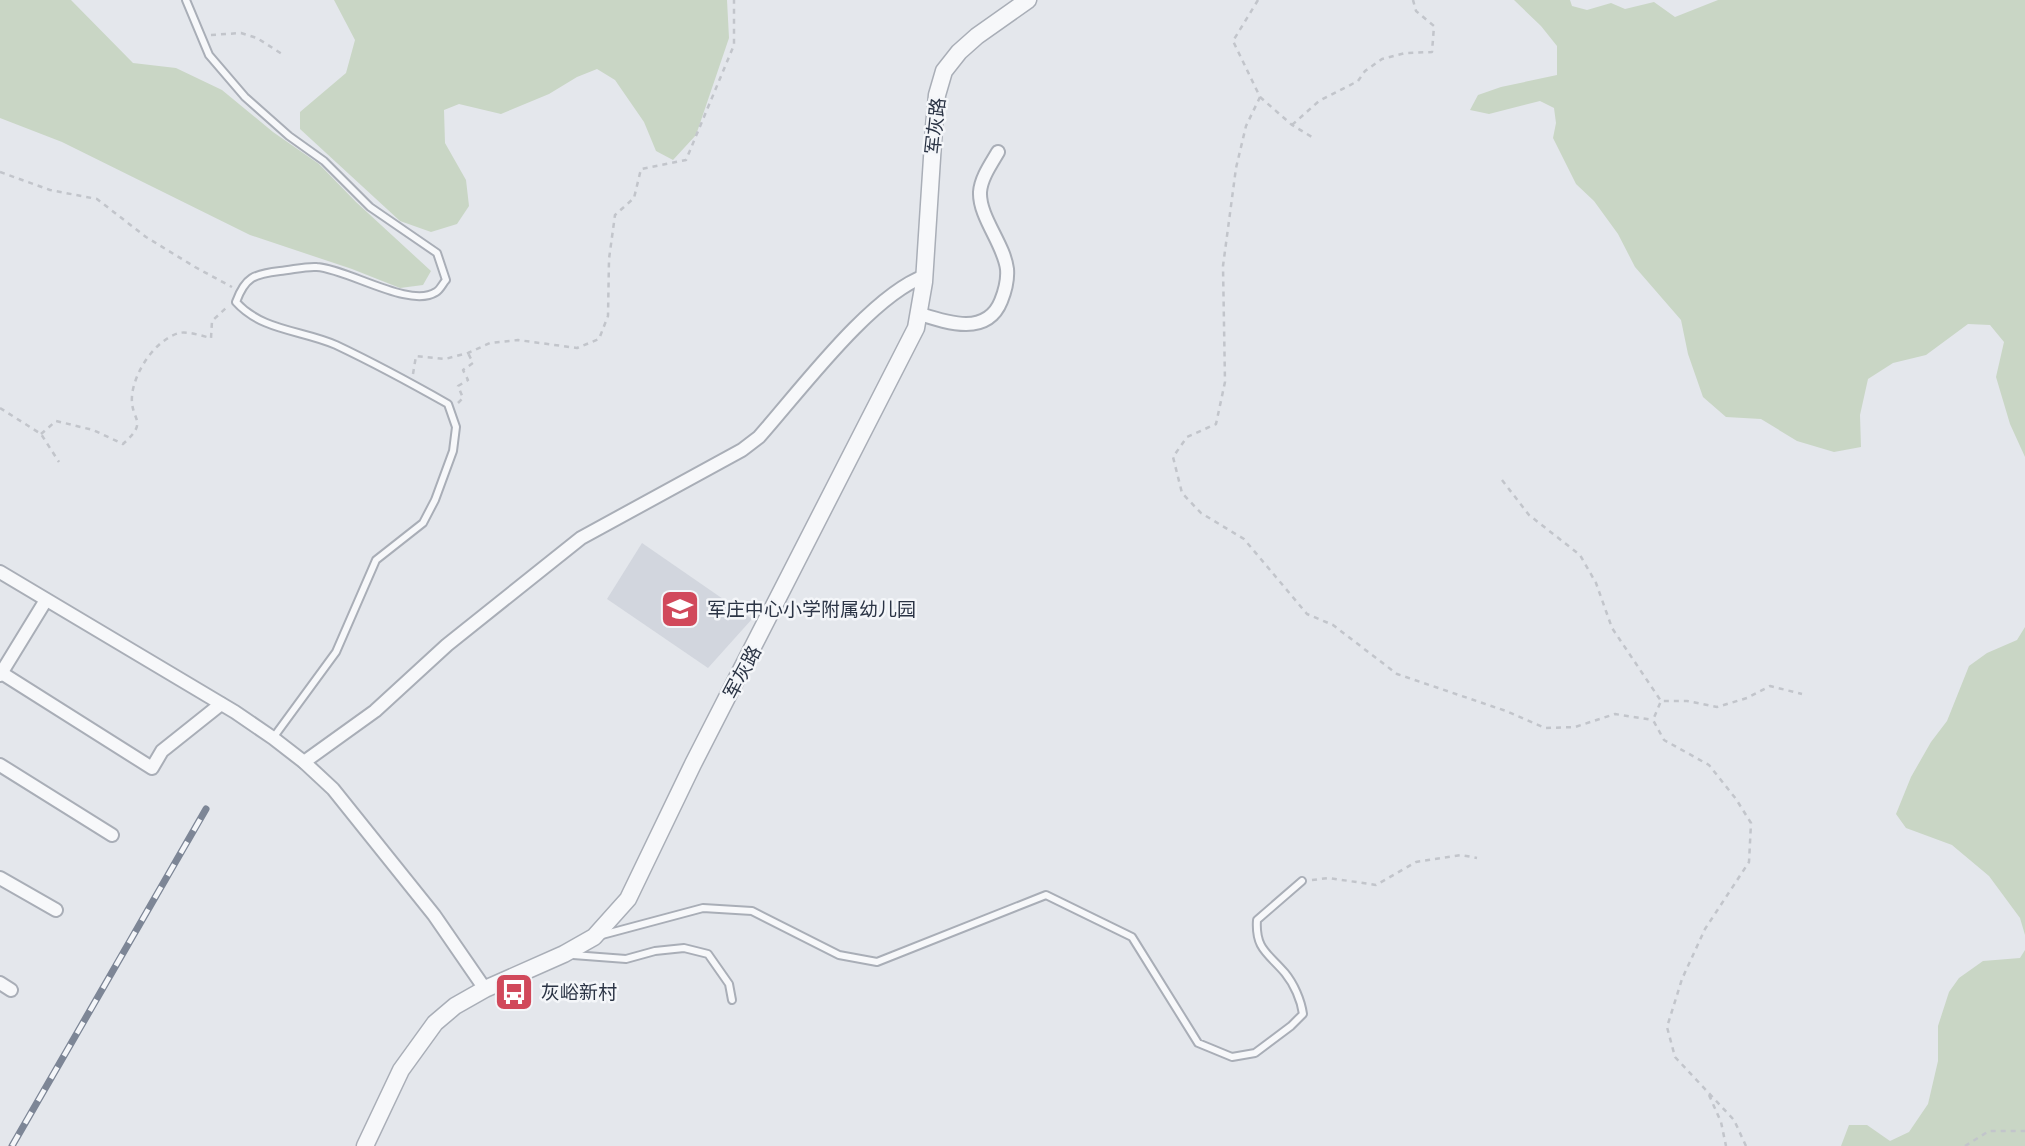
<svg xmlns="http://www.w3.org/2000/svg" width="2025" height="1146" viewBox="0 0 2025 1146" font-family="'Archivo Narrow','Noto Sans SC',sans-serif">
	<rect width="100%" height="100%" fill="#e4e7ec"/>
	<polygon fill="#d2d6de" points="642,543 752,619 708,668 607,599"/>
	<g fill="#c9d6c5">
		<polygon points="0,0 71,0 133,63 176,68 222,90 273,132 319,164 356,202 431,271 423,285 400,288 352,269 250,235 62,142 0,118"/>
		<polygon points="334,0 727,0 729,38 696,135 673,160 656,151 644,122 615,80 597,69 577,77 549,94 501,114 459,104 444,110 445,143 466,180 469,206 457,224 431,232 400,221 300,129 300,112 346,73 355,40"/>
		<polygon points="1514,0 1570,0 1572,6 1587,10 1611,3 1625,9 1654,2 1675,17 1718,0 2025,0 2025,457 2010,424 1996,377 2004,342 1990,325 1968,324 1926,355 1893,363 1868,379 1860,415 1861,447 1834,452 1797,441 1761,419 1726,417 1703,397 1688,354 1681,320 1635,267 1618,234 1594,201 1576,184 1553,138 1556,123 1554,108 1540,101 1489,114 1470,110 1478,95 1501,87 1557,75 1557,46 1541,26"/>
		<polygon points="2025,627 2025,935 2020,918 1989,876 1952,845 1906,828 1896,814 1911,777 1931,742 1947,721 1969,666 1987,653 2017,640"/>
		<polygon points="2025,950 2025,1146 1841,1146 1849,1125 1867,1125 1890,1141 1909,1132 1928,1104 1938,1061 1938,1026 1949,992 1959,978 1983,961 2020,958"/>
	</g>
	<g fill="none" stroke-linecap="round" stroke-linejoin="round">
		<g stroke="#a9aeb7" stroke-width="10">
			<g id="service">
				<path d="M186,0L209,55L245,97L289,136L324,161L370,207L437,253L446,280C443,283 440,290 436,292C410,309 348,269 317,267C306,266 292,270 280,271C254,274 245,277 236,302C262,331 302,330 336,345C374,363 411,383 448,404L456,427L453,451L435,500L423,523L376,560L336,652L273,738"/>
				<path d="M602,935L703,908L752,911L839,955L877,962L1046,895L1132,937L1198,1043L1232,1057L1255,1053L1291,1026L1303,1014C1301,1000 1294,984 1285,973C1268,953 1255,949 1257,920L1302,881"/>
				<polyline points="573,955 626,959 655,951 684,948 708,954 729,984 732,1000"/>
			</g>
		</g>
		<g stroke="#a9aeb7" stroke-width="16">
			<g id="minor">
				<path d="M920,314C948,323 987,336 1001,301C1005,291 1008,280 1007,269C1004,244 979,217 980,192C981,178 991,164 998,152"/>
				<polyline points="0,572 235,712 273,738 304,762 333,789 434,915 485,989"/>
				<polyline points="0,672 152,768 162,751 221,704"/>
				<polyline points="0,675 46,600"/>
				<path d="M304,762L375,711L447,645L581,538L742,450L759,437C799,392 871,295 925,276"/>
				<polyline points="0,765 112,835"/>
				<polyline points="0,878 56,910"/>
				<polyline points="0,983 11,990"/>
			</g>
		</g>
		<g stroke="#a9aeb7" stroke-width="19">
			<polyline id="tertiary" points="365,1146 401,1070 435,1023 455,1006 485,989 564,954 594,937 628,899 693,764 916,328 924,282 934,127 937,95 944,71 959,52 977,36 1028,0"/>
		</g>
		<g stroke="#c2c5cb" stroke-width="2.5" stroke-dasharray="5 5" stroke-linecap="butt">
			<polyline points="1258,0 1233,41 1260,97 1246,126 1236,168 1223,266 1225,382 1216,424 1187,437 1173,457 1182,493 1201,513 1244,539 1307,614 1333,625 1397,674 1506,711 1545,728 1575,727 1615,714 1653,720"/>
			<polyline points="211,35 241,33 257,38 282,54"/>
			<polyline points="1260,97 1292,125 1312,137"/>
			<polyline points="1292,125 1319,101 1358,81 1365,71 1382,59 1405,53 1432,52 1434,26 1416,11 1413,0"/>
			<polyline points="0,172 50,190 97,199 146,237 195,267 232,287"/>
			<polyline points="413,374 416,356 445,359 468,353 490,343 518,340 577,348 599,339 608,316 609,259 615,215 634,198 641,169 686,160 734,45 734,0"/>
			<polyline points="458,403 463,398 458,386 468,380 463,370 473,363 468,353"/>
			<polyline points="0,408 41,434 59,462"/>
			<path d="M41,434L56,421L93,430L123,444C150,420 130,421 132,396C134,372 155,340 179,333C188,331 202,336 211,338L212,321L227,307"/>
			<polyline points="1502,480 1529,515 1580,555 1596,583 1612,628 1661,701"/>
			<polyline points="1312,880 1329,878 1376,885 1416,862 1461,855 1477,858"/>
			<polyline points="1709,1095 1721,1122 1726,1146"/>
			<polyline points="1746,1146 1734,1120 1675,1057 1667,1027 1682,979 1705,929 1749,862 1751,823 1736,799 1709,765 1664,740 1653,720 1661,701 1687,701 1717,707 1747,698 1770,686 1802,694"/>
			<polyline points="1965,1146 1989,1131 2025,1131"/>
		</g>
		<use href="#service" stroke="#f7f8fa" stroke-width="6"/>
		<use href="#minor" stroke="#f7f8fa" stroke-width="12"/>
		<use href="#tertiary" stroke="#f7f8fa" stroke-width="16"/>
		<g stroke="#7d8696" stroke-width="7">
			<polyline id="rail" points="12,1146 206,809"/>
		</g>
		<use href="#rail" stroke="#f4f6f9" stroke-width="4.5" stroke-dasharray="13" stroke-linecap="butt"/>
	</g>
	<defs>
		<g id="school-square" transform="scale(2.0125)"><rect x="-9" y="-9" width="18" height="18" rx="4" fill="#d1495b" stroke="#f4f6f9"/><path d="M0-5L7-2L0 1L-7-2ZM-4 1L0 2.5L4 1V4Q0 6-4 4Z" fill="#fff"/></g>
		<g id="bus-square" transform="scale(2.0125)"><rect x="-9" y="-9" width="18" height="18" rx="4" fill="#d1495b" stroke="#f4f6f9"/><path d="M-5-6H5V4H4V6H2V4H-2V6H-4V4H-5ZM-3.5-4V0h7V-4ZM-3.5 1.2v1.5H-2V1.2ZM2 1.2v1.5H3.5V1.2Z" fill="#fff"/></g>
	</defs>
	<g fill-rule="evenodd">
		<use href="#school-square" x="680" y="609"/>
		<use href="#bus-square" x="514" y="992"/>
	</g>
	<g text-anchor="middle" stroke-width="5" stroke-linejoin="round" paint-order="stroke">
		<g font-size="19" fill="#2b3445" stroke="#f4f6f9">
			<text transform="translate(935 126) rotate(-84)" y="7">军灰路</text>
			<text transform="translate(742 672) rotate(-62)" y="7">军灰路</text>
		</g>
		<g font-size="19" fill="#2b3445" stroke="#f4f6f9" text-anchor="start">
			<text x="707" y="616">军庄中心小学附属幼儿园</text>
			<text x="541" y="999">灰峪新村</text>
		</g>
	</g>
</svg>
